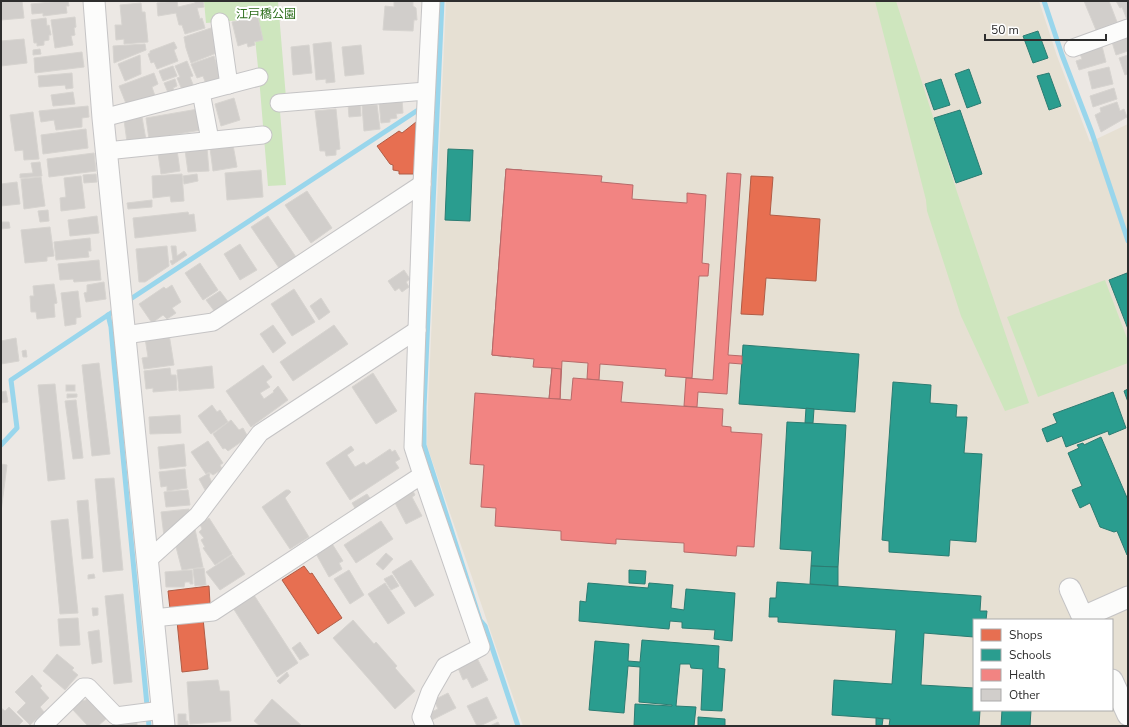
<svg xmlns="http://www.w3.org/2000/svg" width="1129" height="727" viewBox="0 0 1129 727" font-family="'Nunito Sans','Noto Sans JP',sans-serif">
	<rect width="100%" height="100%" fill="#ece8e4"/>
	<path fill="#e6e0d3" fill-rule="evenodd" d="M446,1H1039L1057,56L1090,142L1128,124V726H523L427,446L428,406ZM974,620H1112V710H974Z"/>
	<g fill="#cee6be">
		<polygon points="204,1 278,1 286,98 279,99 286,185 268,186 259,77 253,19 206,23"/>
		<polygon points="875,1 896,1 957,192 1029,403 1005,411 961,316 927,211 926,200"/>
		<polygon points="1105,280 1128,341 1128,363 1038,397 1007,317"/>
	</g>
	<g fill="#e76f51" stroke="#b05c46">
		<polygon points="416,122 414,174 399,174 399,171 393,170 393,165 390,164 377,146 399,131 402,133"/>
		<polygon points="751,176 773,177 770,215 820,219 816,281 766,278 763,315 741,314"/>
		<polygon points="304,566 310,574 312,573 342,618 318,634 282,580"/>
		<polygon points="209,586 210,604 170,609 168,591"/>
		<polygon points="203,618 208,669 182,672 177,621"/>
	</g>
	<g fill="#2a9d8f" stroke="#2b7c72">
		<polygon points="1038,31 1048,58 1033,63 1023,36"/>
		<polygon points="969,69 981,103 967,108 955,74"/>
		<polygon points="1049,73 1061,106 1049,110 1037,76"/>
		<polygon points="941,79 950,105 934,110 925,84"/>
		<polygon points="960,110 982,174 956,183 934,118"/>
		<polygon points="448,149 473,150 470,221 445,220"/>
		<polygon points="1127,273 1128,277 1128,329 1109,280"/>
		<polygon points="743,345 859,354 855,412 739,404"/>
		<polygon points="893,382 931,385 930,403 957,405 956,417 967,417 964,453 982,454 976,542 950,540 949,556 889,552 889,541 882,540"/>
		<polygon points="1128,389 1128,402 1124,391"/>
		<polygon points="1113,392 1126,428 1109,435 1108,431 1066,447 1062,436 1047,442 1042,429 1057,423 1053,414"/>
		<polygon points="806,408 814,409 813,423 805,423"/>
		<polygon points="787,422 846,425 838,567 811,566 812,551 780,549"/>
		<polygon points="1101,437 1128,500 1128,554 1127,555 1117,531 1114,532 1100,527 1090,503 1080,508 1072,490 1082,486 1068,453 1079,448 1077,445 1083,443 1084,445"/>
		<polygon points="811,566 838,567 838,586 810,584"/>
		<polygon points="629,570 646,571 645,584 629,583"/>
		<polygon points="777,582 981,596 980,611 987,611 986,620 974,620 974,637 924,633 921,685 974,688 974,710 980,710 979,726 889,726 890,719 832,715 834,680 892,684 896,630 778,622 778,617 769,617 770,598 776,598"/>
		<polygon points="588,583 648,588 649,583 673,585 671,608 684,610 686,589 735,593 732,641 714,639 715,630 682,628 682,622 670,621 669,629 579,621 580,601 586,602"/>
		<polygon points="642,640 719,646 718,668 725,669 722,711 701,710 703,669 691,668 690,664 680,664 676,706 696,707 694,726 634,726 635,704 672,706 672,705 639,702 640,667 628,666 624,713 589,710 595,641 629,644 628,661 640,662"/>
		<polygon points="1002,710 1031,710 1030,726 1001,726"/>
		<polygon points="698,717 725,719 725,726 698,726"/>
		<polygon points="876,718 883,719 882,726 876,726"/>
	</g>
	<g fill="#f28482" stroke="#b76a69">
		<polygon points="506,169 522,170 511,357 492,355"/>
		<polygon points="506,169 602,176 601,182 633,185 632,199 687,203 687,193 706,195 702,263 709,264 708,276 699,276 692,378 665,376 666,369 600,364 599,380 587,379 588,363 562,361 560,399 549,399 552,368 533,367 534,359 492,355"/>
		<polygon points="727,173 741,174 728,355 742,356 742,364 729,363 727,394 698,392 697,407 684,406 686,378 713,380"/>
		<polygon points="552,368 561,369 560,399 549,399"/>
		<polygon points="573,378 623,382 621,402 723,409 722,426 731,427 731,432 762,434 754,547 737,546 736,556 684,552 684,543 616,539 616,544 561,540 561,531 495,526 496,508 481,507 484,465 470,464 475,393 571,400"/>
	</g>
	<g fill="none" stroke-linecap="round" stroke-linejoin="round">
		<g stroke="#99d6ec" stroke-width="5">
			<polyline points="442,1 424,407 424,445 480,620 485,626 518,726"/>
			<polyline points="1044,1 1062,55 1092,133 1128,241"/>
			<polyline points="126,302 418,110"/>
			<polyline points="108,315 111,327 114,363 149,726"/>
			<polyline points="1,445 17,428 11,380 117,309"/>
		</g>
	</g>
	<g fill="#d1cecb" stroke="#d7d4d0">
		<polygon points="1,1 22,1 24,18 1,20"/>
		<polygon points="61,1 68,1 69,6 66,6 67,13 43,16 43,13 32,14 31,4"/>
		<polygon points="177,1 178,7 195,3 195,1 203,1 204,7 197,8 200,19 202,18 205,28 185,34 182,25 179,25 176,13 158,16 157,3"/>
		<polygon points="394,1 413,1 413,6 416,8 417,20 414,20 413,31 383,30 385,6 394,7"/>
		<polygon points="1084,1 1109,1 1117,22 1096,30"/>
		<polygon points="1116,1 1127,1 1128,2 1128,22 1122,7 1120,8"/>
		<polygon points="141,3 142,12 145,12 148,42 124,44 124,39 116,40 115,25 122,25 120,5"/>
		<polygon points="257,13 263,40 254,42 255,45 248,47 247,43 238,46 232,22 237,21 236,18"/>
		<polygon points="75,17 76,27 74,28 75,35 71,36 73,45 55,48 51,20"/>
		<polygon points="46,18 47,26 49,25 51,35 49,35 49,40 44,41 44,45 37,46 37,43 34,43 31,20"/>
		<polygon points="214,27 219,52 191,63 186,48 184,37"/>
		<polygon points="1128,37 1128,51 1116,55 1112,42"/>
		<polygon points="24,39 27,63 1,66 1,41"/>
		<polygon points="174,42 177,48 174,50 178,61 157,69 154,62 151,63 148,54 150,53 150,51"/>
		<polygon points="331,42 335,82 326,83 326,79 316,80 313,44"/>
		<polygon points="1101,42 1106,62 1079,70 1076,61 1082,59 1080,54 1087,52 1085,47"/>
		<polygon points="145,44 146,50 114,63 113,46"/>
		<polygon points="309,45 312,73 293,75 291,47"/>
		<polygon points="361,45 364,74 345,76 342,47"/>
		<polygon points="40,49 41,54 33,55 33,50"/>
		<polygon points="82,52 84,67 35,73 34,58"/>
		<polygon points="140,55 141,74 125,81 118,64"/>
		<polygon points="1128,55 1128,74 1125,75 1119,58"/>
		<polygon points="214,56 221,79 206,84 203,76 197,78 191,64"/>
		<polygon points="187,61 193,76 190,77 194,87 183,92 177,78 180,77 175,66"/>
		<polygon points="173,66 177,76 163,81 159,71"/>
		<polygon points="1109,67 1113,84 1092,89 1088,72"/>
		<polygon points="72,73 73,88 66,89 65,85 39,87 38,76"/>
		<polygon points="154,73 158,84 152,87 155,96 127,106 119,86"/>
		<polygon points="175,79 177,86 173,88 175,92 169,95 164,83"/>
		<polygon points="1114,88 1117,99 1093,107 1090,96"/>
		<polygon points="73,92 75,104 53,106 51,95"/>
		<polygon points="234,98 240,120 221,126 215,104"/>
		<polygon points="402,99 403,113 396,114 397,118 390,119 390,122 381,123 379,101"/>
		<polygon points="1117,102 1120,111 1124,109 1127,117 1101,132 1095,115 1101,112 1100,108"/>
		<polygon points="360,103 361,116 349,117 348,104"/>
		<polygon points="362,105 377,105 380,129 364,131"/>
		<polygon points="88,106 89,117 82,118 82,127 56,130 54,120 41,122 39,111"/>
		<polygon points="198,109 201,130 149,139 146,118"/>
		<polygon points="336,109 340,149 336,150 336,155 326,156 325,151 320,151 315,111"/>
		<polygon points="33,112 39,159 24,160 23,150 15,151 10,115"/>
		<polygon points="142,117 146,140 127,142 124,120"/>
		<polygon points="86,129 88,148 43,154 41,135"/>
		<polygon points="233,145 237,167 213,171 210,148"/>
		<polygon points="207,148 209,171 188,172 185,150"/>
		<polygon points="177,150 180,171 161,174 158,153"/>
		<polygon points="94,153 96,171 49,177 47,159"/>
		<polygon points="40,162 42,176 20,178 20,174 33,173 31,163"/>
		<polygon points="261,170 263,197 227,200 225,173"/>
		<polygon points="96,174 97,182 84,183 83,175"/>
		<polygon points="182,174 184,201 171,202 170,196 153,198 152,176"/>
		<polygon points="197,174 198,181 184,184 183,176"/>
		<polygon points="81,176 85,208 61,211 60,198 66,197 64,178"/>
		<polygon points="41,177 45,206 24,209 21,179"/>
		<polygon points="17,182 20,204 1,206 1,184"/>
		<polygon points="307,191 332,228 311,243 285,205"/>
		<polygon points="152,200 152,207 128,209 127,203"/>
		<polygon points="48,210 49,221 40,222 38,211"/>
		<polygon points="188,212 189,215 194,214 196,231 135,238 133,218"/>
		<polygon points="97,216 99,233 70,236 68,220"/>
		<polygon points="268,216 296,257 279,268 251,227"/>
		<polygon points="1,222 9,222 10,228 1,229"/>
		<polygon points="50,227 54,256 47,257 47,261 25,263 21,230"/>
		<polygon points="90,238 91,251 88,251 89,257 56,260 54,242"/>
		<polygon points="240,244 257,270 240,280 224,254"/>
		<polygon points="167,246 169,266 145,282 139,282 136,249"/>
		<polygon points="171,246 176,246 177,256 184,251 187,255 172,265 170,261 173,260"/>
		<polygon points="99,260 101,280 74,282 73,279 60,280 58,264"/>
		<polygon points="200,263 218,290 203,300 185,273"/>
		<polygon points="404,270 410,279 406,282 409,287 402,292 399,288 395,291 388,281"/>
		<polygon points="104,282 106,299 86,302 84,293 87,292 87,285"/>
		<polygon points="54,284 57,303 54,304 55,317 37,319 36,312 31,312 30,296 34,296 33,286"/>
		<polygon points="172,285 181,302 172,308 176,313 167,319 163,315 152,323 139,304 164,287 166,289"/>
		<polygon points="294,289 315,322 292,336 271,304"/>
		<polygon points="78,291 81,317 76,318 76,324 65,326 61,293"/>
		<polygon points="220,291 229,303 215,312 206,300"/>
		<polygon points="321,298 330,312 319,320 310,306"/>
		<polygon points="273,325 286,343 273,353 260,334"/>
		<polygon points="334,325 348,344 293,381 280,362"/>
		<polygon points="169,334 174,365 144,369 142,358 148,357 145,338"/>
		<polygon points="16,338 19,361 1,364 1,341"/>
		<polygon points="26,350 27,357 23,357 22,351"/>
		<polygon points="99,363 110,454 92,456 82,365"/>
		<polygon points="263,365 272,377 266,382 270,387 260,393 264,399 274,392 273,391 278,386 288,400 251,427 226,391"/>
		<polygon points="212,366 214,388 179,391 177,370"/>
		<polygon points="170,368 171,375 176,375 177,390 153,392 153,388 146,389 144,371"/>
		<polygon points="373,373 397,411 376,424 352,387"/>
		<polygon points="55,384 65,479 48,481 38,385"/>
		<rect x="66" y="385" width="9" height="6"/>
		<polygon points="6,391 8,402 1,403 1,392"/>
		<polygon points="67,394 77,394 77,397 67,398"/>
		<polygon points="76,400 83,458 73,459 65,401"/>
		<polygon points="212,405 217,412 220,410 228,422 211,434 198,416"/>
		<polygon points="180,415 181,433 150,434 149,417"/>
		<polygon points="231,420 239,430 243,428 248,437 228,451 225,448 223,449 213,434"/>
		<polygon points="208,441 223,463 220,465 222,469 213,475 209,472 206,474 191,452"/>
		<polygon points="184,444 186,466 160,469 158,447"/>
		<polygon points="351,446 354,450 347,455 355,467 364,462 366,465 390,449 392,452 395,450 400,459 395,462 399,468 350,500 326,463"/>
		<polygon points="1,464 7,465 1,512"/>
		<polygon points="185,469 187,488 167,491 167,486 161,487 159,472"/>
		<polygon points="209,473 210,475 209,476 213,485 205,490 199,479"/>
		<polygon points="114,478 123,570 103,572 95,479"/>
		<polygon points="188,490 190,505 166,507 164,492"/>
		<polygon points="286,490 289,490 291,492 285,498 309,537 290,549 262,507"/>
		<polygon points="413,491 415,495 412,497 422,516 406,524 394,501"/>
		<polygon points="367,494 372,501 356,510 352,503"/>
		<polygon points="88,500 93,558 82,559 77,501"/>
		<polygon points="189,509 189,515 164,536 161,512"/>
		<polygon points="209,518 232,554 215,565 203,548 205,547 201,540 204,538 199,532 202,529 200,524"/>
		<polygon points="68,519 78,613 60,614 51,521"/>
		<polygon points="381,521 393,539 356,563 344,545"/>
		<polygon points="195,529 203,567 182,570 175,543 181,542 179,537"/>
		<polygon points="331,542 343,561 339,563 342,569 329,577 315,552"/>
		<polygon points="386,553 393,559 383,570 376,564"/>
		<polygon points="232,555 245,574 220,590 206,572"/>
		<polygon points="411,560 434,595 415,607 392,572"/>
		<polygon points="204,568 206,585 195,586 193,569"/>
		<polygon points="192,570 193,584 190,584 190,582 185,582 184,587 166,587 165,572"/>
		<polygon points="349,570 364,595 350,604 334,579"/>
		<polygon points="94,574 95,578 88,579 88,575"/>
		<polygon points="392,575 399,586 391,590 384,579"/>
		<polygon points="385,583 405,613 388,624 368,594"/>
		<polygon points="123,594 132,682 114,684 105,596"/>
		<polygon points="254,595 298,663 277,677 233,608"/>
		<polygon points="92,608 98,608 98,615 93,616"/>
		<polygon points="78,618 80,645 60,646 58,619"/>
		<polygon points="353,620 374,644 376,642 397,666 395,668 415,691 395,709 333,638"/>
		<polygon points="99,630 102,662 92,664 88,632"/>
		<polygon points="300,642 309,655 300,660 292,648"/>
		<polygon points="57,654 74,668 72,670 78,675 65,690 43,671"/>
		<polygon points="477,658 488,680 472,688 467,678 463,680 458,668"/>
		<polygon points="287,672 289,676 280,684 277,681"/>
		<polygon points="32,675 42,686 40,688 49,698 40,707 44,712 30,725 17,712 26,703 15,692"/>
		<polygon points="218,680 220,691 229,691 231,721 190,724 187,682"/>
		<polygon points="448,693 456,708 432,720 429,713 438,709 434,700"/>
		<polygon points="90,697 107,718 98,726 88,726 73,710 73,708 80,701 83,700 84,701"/>
		<polygon points="487,697 497,718 480,726 477,726 467,706"/>
		<polygon points="272,699 302,726 260,726 254,721"/>
		<polygon points="9,707 23,721 18,726 1,726 1,708 5,711"/>
		<polygon points="178,714 186,714 186,721 188,721 188,726 178,726"/>
		<polygon points="498,722 500,726 490,726"/>
		<polygon points="137,723 137,726 111,726"/>
	</g>
	<g fill="none" stroke-linecap="round" stroke-linejoin="round">
		<g stroke="#c5c4c5" stroke-width="19">
			<g id="minor">
				<polyline points="220,22 229,85"/>
				<polyline points="1073,48 1128,28"/>
				<polyline points="201,92 210,140"/>
				<polyline points="279,103 426,91"/>
				<polyline points="103,118 259,77"/>
				<polyline points="106,151 263,135"/>
				<polyline points="125,335 213,322 422,184"/>
				<polyline points="148,560 198,515 260,433 417,330"/>
				<polyline points="153,618 213,612 422,475"/>
				<polyline points="43,726 83,687 88,687 116,716 162,710"/>
				<polyline points="425,726 421,717 430,692 445,666 481,647 422,475 413,447 414,416 422,184 431,1"/>
			</g>
		</g>
		<g stroke="#c5c4c5" stroke-width="23">
			<g id="tertiary">
				<polyline points="94,1 103,118 164,726"/>
				<polyline points="1070,589 1084,620"/>
				<polyline points="1083,617 1128,597"/>
				<polyline points="1112,680 1128,715"/>
			</g>
		</g>
		<use href="#minor" stroke="#fcfcfb" stroke-width="17"/>
		<use href="#tertiary" stroke="#fcfcfb" stroke-width="21"/>
	</g>
	<g text-anchor="middle" stroke-width="4" stroke-linejoin="round" paint-order="stroke">
		<g font-size="12" fill="#2c6e1b" stroke="#fff">
			<text x="266" y="18">江戸橋公園</text>
		</g>
	</g>
	<rect width="1129" height="727" fill="none" stroke="#2e2e2e" stroke-width="4"/>
	<rect x="973" y="619" width="140" height="92" fill="#ffffff" stroke="#ababab"/>
	<rect x="981" y="629" width="20" height="12" fill="#e76f51" stroke="#ababab"/>
	<text x="1009" y="639" font-size="12" fill="#2e2e2e">Shops</text>
	<rect x="981" y="649" width="20" height="12" fill="#2a9d8f" stroke="#ababab"/>
	<text x="1009" y="659" font-size="12" fill="#2e2e2e">Schools</text>
	<rect x="981" y="669" width="20" height="12" fill="#f28482" stroke="#ababab"/>
	<text x="1009" y="679" font-size="12" fill="#2e2e2e">Health</text>
	<rect x="981" y="689" width="20" height="12" fill="#d1cecb" stroke="#ababab"/>
	<text x="1009" y="699" font-size="12" fill="#2e2e2e">Other</text>
	<path d="M985 34v6h121v-6" fill="none" stroke="#2e2e2e" stroke-width="2"/>
	<text x="991" y="34" font-size="12" fill="#2e2e2e" stroke="#ffffff" stroke-width="3" paint-order="stroke">50 m</text>
</svg>
